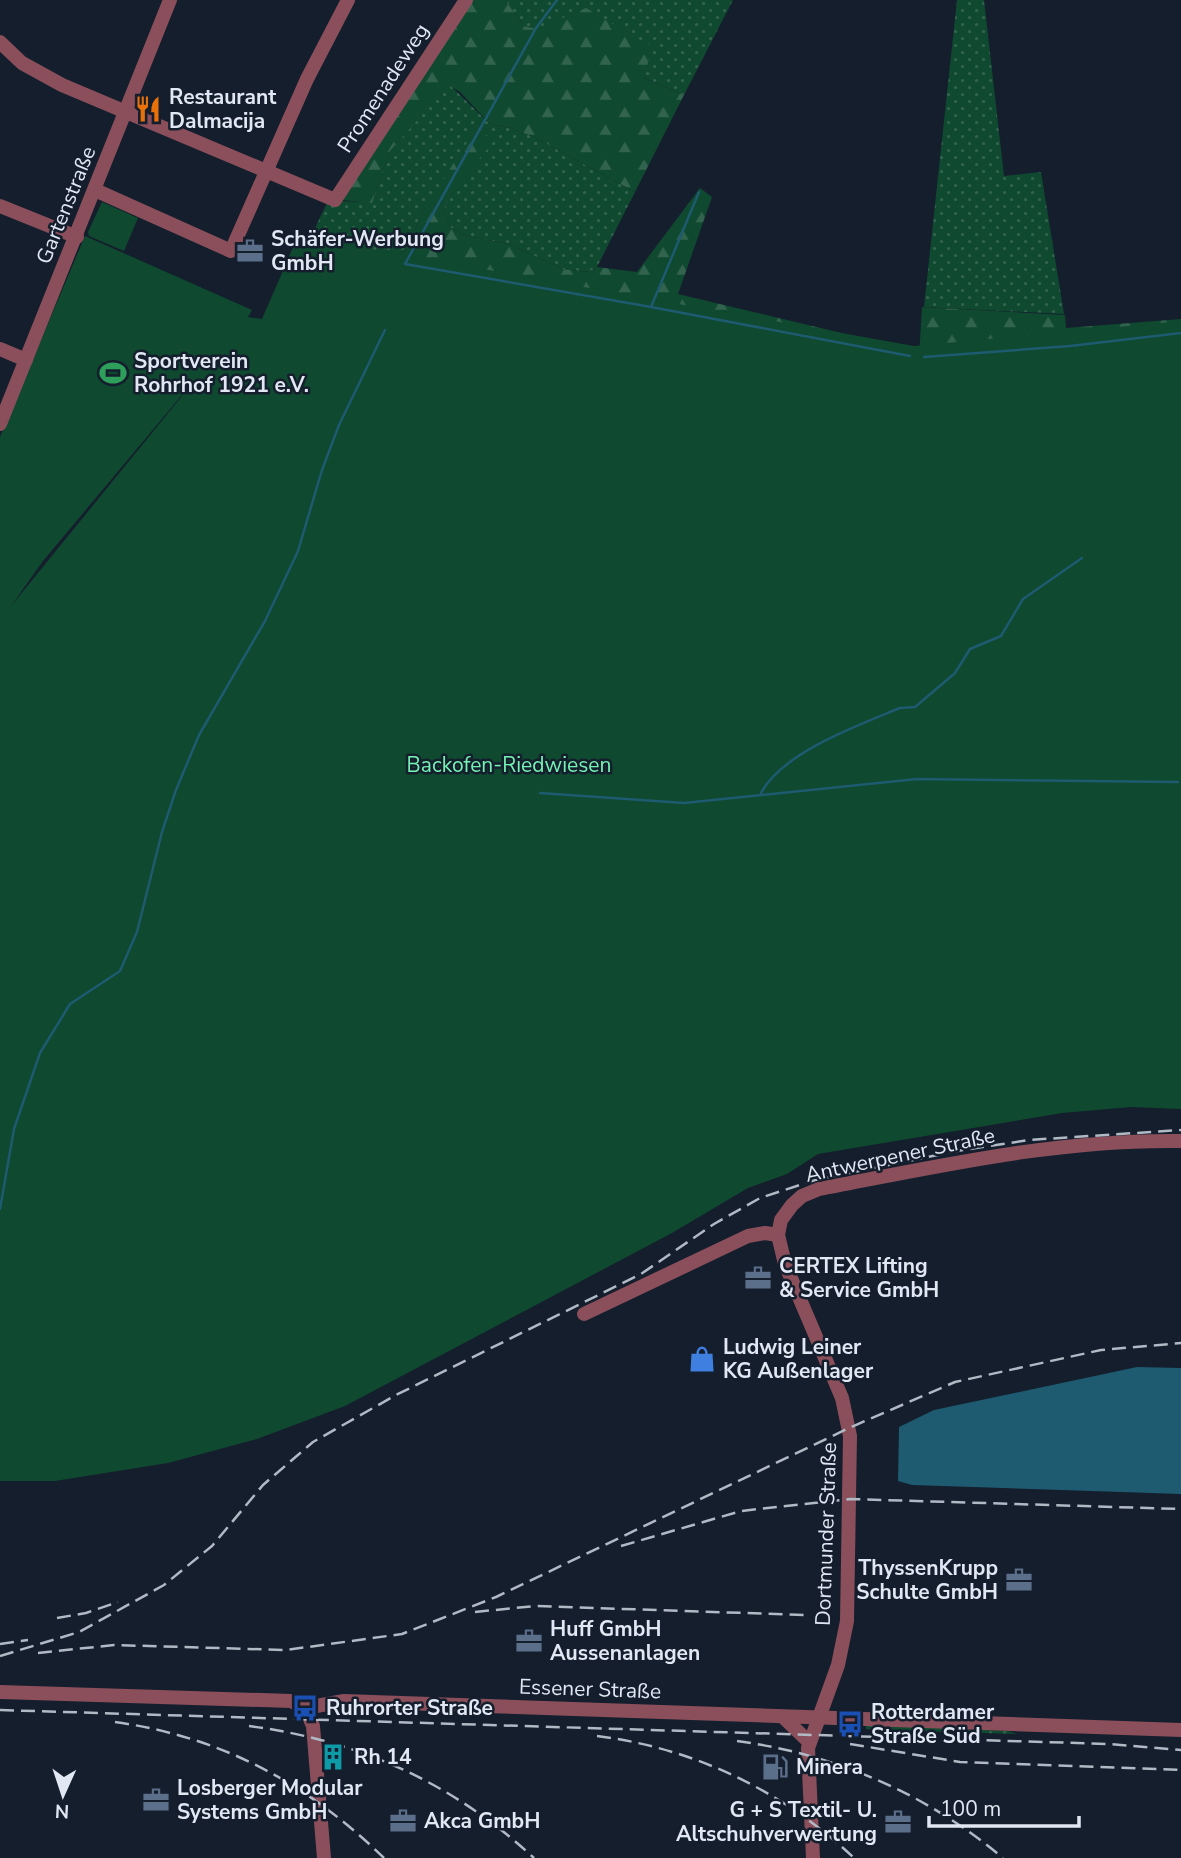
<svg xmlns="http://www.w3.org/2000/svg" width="1181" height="1858" viewBox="0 0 1181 1858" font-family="'Nunito Sans',sans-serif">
	<defs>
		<pattern id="grass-dots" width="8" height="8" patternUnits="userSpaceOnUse" patternTransform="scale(1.75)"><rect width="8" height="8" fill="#0f492f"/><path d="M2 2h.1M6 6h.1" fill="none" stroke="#32634e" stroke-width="1.8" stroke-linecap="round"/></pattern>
		<pattern id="forest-firs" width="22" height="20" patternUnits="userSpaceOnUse" patternTransform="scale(1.75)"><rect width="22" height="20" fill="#0f492f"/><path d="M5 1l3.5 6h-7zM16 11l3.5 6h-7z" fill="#32634e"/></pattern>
	</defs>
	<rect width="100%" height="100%" fill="#141e2d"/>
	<g fill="url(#grass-dots)">
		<polygon points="505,0 733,0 684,95 524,26"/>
		<polygon points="957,0 984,0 1004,176 1041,172 1064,314 924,307"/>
		<polygon points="449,84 490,124 511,128 536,138 635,192 597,267 589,272 562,269 509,244 467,236 451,228 443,211 452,192 425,207 406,251 379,263 303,253 328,201 372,202 389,152"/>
		<polygon points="866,1725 1008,1731 1017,1734 876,1730 866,1729"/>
	</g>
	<g fill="url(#forest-firs)">
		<polygon points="470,0 505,0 524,26 536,29 586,8 652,47 644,78 684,95 635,192 536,138 511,128 490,124 460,92 449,85 389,152 372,203 341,200"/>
		<polygon points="472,135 498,136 452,192 443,211 451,228 467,236 509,244 562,269 589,272 597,267 637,272 700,188 712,197 678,294 913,350 379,263 406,251 425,207"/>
		<polygon points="922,307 1065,315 1066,328 1181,319 1181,345 919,358"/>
	</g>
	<g fill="#0f492f" fill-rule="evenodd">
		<polygon points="102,202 138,218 124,251 89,236 88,232"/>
		<path d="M85,236L252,310L248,317L262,319L298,236L914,346L1181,321V1109L1131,1107L1062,1113L818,1154L787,1174L748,1188L672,1233L345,1406L257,1439L168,1463L55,1481H0V437ZM182,395V396L11,606L43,561Z"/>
	</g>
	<polygon fill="#1e5a70" points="1137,1367 1181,1368 1181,1494 912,1485 898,1481 899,1427 934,1410"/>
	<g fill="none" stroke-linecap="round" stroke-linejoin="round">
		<g stroke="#1e5a70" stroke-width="2.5">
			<polyline points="557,0 536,28 405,264 651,307"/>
			<polyline points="699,192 651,307 910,356"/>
			<polyline points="924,357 1070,346 1181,333"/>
			<polyline points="540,793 684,803 917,779 1178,782"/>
			<path d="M761,793C783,752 859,725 900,708L915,707L955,673L970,649L1001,636L1023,599L1082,558"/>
			<polyline points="0,1209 14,1129 40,1053 70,1004 120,971 137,932 162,832 176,790 199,735 265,621 298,551 322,470 339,425 385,330"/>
		</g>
		<g stroke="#8a4f5a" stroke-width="14">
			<polyline points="0,42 22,63 62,85 335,200 466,0"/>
			<polyline points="95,190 231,251 307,79 348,0"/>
			<polyline points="0,206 77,237"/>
			<polyline points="0,349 26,360"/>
			<polyline points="0,424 170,0"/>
			<polyline points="584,1314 748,1236 765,1233 778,1235"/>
			<polyline points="0,1692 291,1701 305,1708 344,1701 1181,1730"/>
			<polyline points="305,1708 313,1726 324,1858"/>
			<polyline points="783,1717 809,1742"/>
			<path d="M813,1858L808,1748L838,1665L847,1621L850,1436L842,1398L785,1264L778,1235L781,1220L792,1205L802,1196L819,1189C939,1166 1059,1139 1181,1141"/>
		</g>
		<g stroke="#b1b9c5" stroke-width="2.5" stroke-dasharray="14 7" stroke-linecap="butt">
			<polyline points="621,1546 741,1511 850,1499 1181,1509"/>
			<polyline points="475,1612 535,1606 805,1615"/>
			<polyline points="57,1618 86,1613 118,1602"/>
			<polyline points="0,1644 28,1640"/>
			<polyline points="38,1653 114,1645 286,1650 402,1634 496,1597 849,1428 955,1382 1101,1350 1181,1343"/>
			<polyline points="0,1656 79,1632 164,1585 212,1546 263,1485 313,1442 396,1395 641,1274 714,1224 760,1198 815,1180 957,1151 1029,1140 1181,1130"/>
			<polyline points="0,1710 1109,1744 1181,1750"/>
			<path d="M115,1722C222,1737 307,1783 384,1858"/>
			<path d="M249,1726C358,1740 453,1783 534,1858"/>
			<path d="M597,1736C694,1748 783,1791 854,1858"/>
			<path d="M737,1741C835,1754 927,1794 1003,1858"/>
			<polyline points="850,1744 960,1762 1181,1770"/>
		</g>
	</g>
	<defs>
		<g id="restaurant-bare" transform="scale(2.1)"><path d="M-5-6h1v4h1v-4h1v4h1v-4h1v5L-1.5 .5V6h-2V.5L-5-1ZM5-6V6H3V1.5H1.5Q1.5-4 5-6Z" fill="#e8710a" stroke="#141e2d" stroke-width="2.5" paint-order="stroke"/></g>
		<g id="office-bare" transform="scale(2.1)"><path d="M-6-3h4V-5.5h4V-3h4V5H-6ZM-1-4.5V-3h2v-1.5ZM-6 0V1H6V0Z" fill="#5c6f8a" stroke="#141e2d" stroke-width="2.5" paint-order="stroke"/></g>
		<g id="stadium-bare" transform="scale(2.1)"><path d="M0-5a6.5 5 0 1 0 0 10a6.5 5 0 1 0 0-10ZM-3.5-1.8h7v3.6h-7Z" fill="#2e9e5b" stroke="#141e2d" stroke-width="2.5" paint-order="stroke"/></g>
		<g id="shop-bare" transform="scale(2.1)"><path d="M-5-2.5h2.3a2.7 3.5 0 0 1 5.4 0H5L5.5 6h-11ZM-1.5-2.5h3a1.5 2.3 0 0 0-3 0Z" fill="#3f7fe0" stroke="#141e2d" stroke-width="2.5" paint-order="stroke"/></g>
		<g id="bus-bare" transform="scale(2.1)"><path d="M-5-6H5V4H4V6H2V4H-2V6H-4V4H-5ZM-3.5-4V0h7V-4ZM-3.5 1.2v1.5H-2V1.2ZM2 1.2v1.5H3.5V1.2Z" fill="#1a4fb4" stroke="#141e2d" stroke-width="2.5" paint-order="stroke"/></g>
		<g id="building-bare" transform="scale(2.1)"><path d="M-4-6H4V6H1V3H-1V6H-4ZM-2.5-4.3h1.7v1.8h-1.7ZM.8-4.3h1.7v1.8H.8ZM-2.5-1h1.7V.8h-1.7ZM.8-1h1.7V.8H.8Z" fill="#0f9aa8" stroke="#141e2d" stroke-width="2.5" paint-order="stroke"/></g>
		<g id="fuel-bare" transform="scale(2.1)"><path d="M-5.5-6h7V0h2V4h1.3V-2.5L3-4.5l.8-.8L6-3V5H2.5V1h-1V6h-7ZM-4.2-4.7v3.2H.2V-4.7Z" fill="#5c6f8a" stroke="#141e2d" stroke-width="2.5" paint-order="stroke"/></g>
	</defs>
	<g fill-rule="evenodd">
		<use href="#restaurant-bare" x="148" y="109"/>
		<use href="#office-bare" x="250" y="251"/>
		<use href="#stadium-bare" x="113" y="373"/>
		<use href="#office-bare" x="758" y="1278"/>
		<use href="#shop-bare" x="702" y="1359"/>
		<use href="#office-bare" x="1019" y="1580"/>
		<use href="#office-bare" x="529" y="1641"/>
		<use href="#bus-bare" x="305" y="1708"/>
		<use href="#bus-bare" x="850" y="1724"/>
		<use href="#building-bare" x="333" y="1757"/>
		<use href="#fuel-bare" x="775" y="1767"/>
		<use href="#office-bare" x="156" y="1800"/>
		<use href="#office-bare" x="403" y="1821"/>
		<use href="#office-bare" x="898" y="1822"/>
	</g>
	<g text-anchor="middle" stroke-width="5" stroke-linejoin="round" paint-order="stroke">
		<g font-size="21" fill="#e1e8f3" stroke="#141e2d">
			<text transform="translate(383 88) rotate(-57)" y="7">Promenadeweg</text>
			<text transform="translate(66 205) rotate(-68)" y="7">Gartenstraße</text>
			<text transform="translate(900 1155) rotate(-12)" y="7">Antwerpener Straße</text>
			<text transform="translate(826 1534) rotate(-88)" y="7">Dortmunder Straße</text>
			<text transform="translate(590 1689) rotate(2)" y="7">Essener Straße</text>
		</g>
		<g font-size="21" font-weight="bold" fill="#e1e8f3" stroke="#141e2d" text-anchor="start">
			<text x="169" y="104">Restaurant<tspan x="169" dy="24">Dalmacija</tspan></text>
			<text x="271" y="246">Schäfer-Werbung<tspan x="271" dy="24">GmbH</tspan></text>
			<text x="134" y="368">Sportverein<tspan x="134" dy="24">Rohrhof 1921 e.V.</tspan></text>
			<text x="779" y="1273">CERTEX Lifting<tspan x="779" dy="24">&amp; Service GmbH</tspan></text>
			<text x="723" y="1354">Ludwig Leiner<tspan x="723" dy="24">KG Außenlager</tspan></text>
			<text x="998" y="1575" text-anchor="end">ThyssenKrupp<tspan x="998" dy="24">Schulte GmbH</tspan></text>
			<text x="550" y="1636">Huff GmbH<tspan x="550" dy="24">Aussenanlagen</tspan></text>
			<text x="326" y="1715">Ruhrorter Straße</text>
			<text x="871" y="1719">Rotterdamer<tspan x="871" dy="24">Straße Süd</tspan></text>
			<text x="354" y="1764">Rh 14</text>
			<text x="796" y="1774">Minera</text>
			<text x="177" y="1795">Losberger Modular<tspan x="177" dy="24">Systems GmbH</tspan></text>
			<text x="877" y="1817" text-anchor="end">G + S Textil- U.<tspan x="877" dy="24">Altschuhverwertung</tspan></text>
			<text x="424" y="1828">Akca GmbH</text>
		</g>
		<g font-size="21" fill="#74f4b3" stroke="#141e2d">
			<text x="509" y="772">Backofen-Riedwiesen</text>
		</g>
	</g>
	<g transform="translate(63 1795) rotate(183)" stroke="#141e2d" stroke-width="5" paint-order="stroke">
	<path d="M0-5L12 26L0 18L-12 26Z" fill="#e1e8f3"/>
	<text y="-10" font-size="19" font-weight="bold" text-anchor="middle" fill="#e1e8f3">N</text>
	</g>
	<path d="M929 1816v10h150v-10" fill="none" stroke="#e1e8f3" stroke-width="3.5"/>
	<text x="940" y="1816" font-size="21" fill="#e1e8f3" stroke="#141e2d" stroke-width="5" paint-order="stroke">100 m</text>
</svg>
